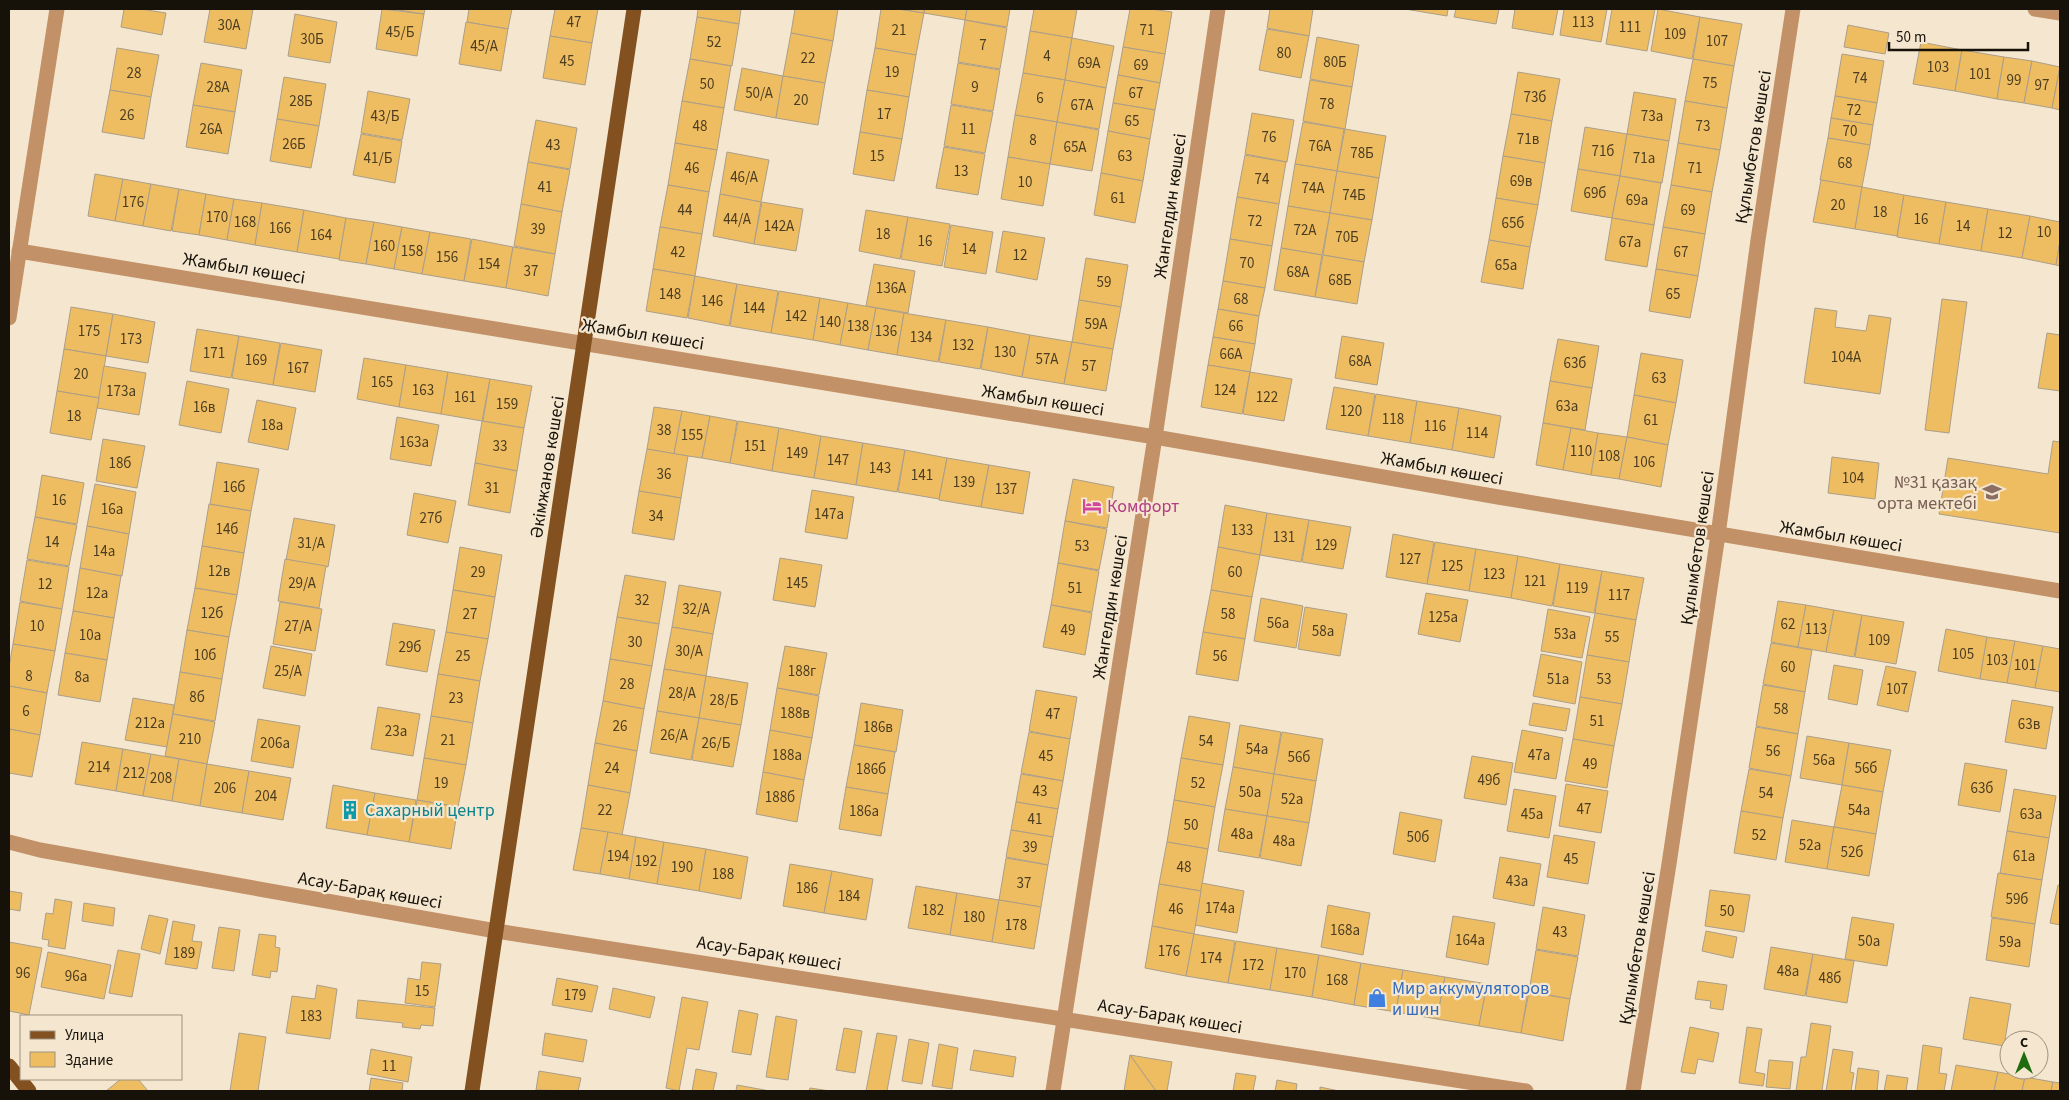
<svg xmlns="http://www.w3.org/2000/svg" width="2069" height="1100" viewBox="0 0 2069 1100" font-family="'Source Sans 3',sans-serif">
	<rect width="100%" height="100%" fill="#f5e7cf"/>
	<g fill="#eebd62" stroke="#ab9e88">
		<polygon points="124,9 141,9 166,13 162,35 121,27"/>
		<polygon points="210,9 253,9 246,49 204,42"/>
		<polygon points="382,9 424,14 417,56 376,49"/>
		<polygon points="392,9 425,9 424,14"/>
		<polygon points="469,9 512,9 508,29 467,22"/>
		<polygon points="555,9 598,9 592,43 550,36"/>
		<polygon points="698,9 741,9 739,24 697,17"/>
		<polygon points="795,9 838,9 833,41 791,33"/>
		<polygon points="881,9 898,9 924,13 916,55 875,48"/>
		<polygon points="899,9 924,9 924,13"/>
		<polygon points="925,9 967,9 965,20 924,13"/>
		<polygon points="967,9 1010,9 1007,27 965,20"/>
		<polygon points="1034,9 1077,9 1072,38 1030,31"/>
		<polygon points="1130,9 1151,9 1172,12 1165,54 1123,47"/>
		<polygon points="1270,9 1313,9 1309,36 1267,28"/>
		<polygon points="1405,9 1448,9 1447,16"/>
		<polygon points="1456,9 1499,9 1496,24 1454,17"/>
		<polygon points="1515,9 1558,9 1553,35 1512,28"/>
		<polygon points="1564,9 1607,9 1601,42 1560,35"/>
		<polygon points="1612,9 1655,9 1647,51 1606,44"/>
		<polygon points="1658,9 1700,17 1692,59 1651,51"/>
		<polygon points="295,14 337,22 330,63 288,56"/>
		<polygon points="697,17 739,24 732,66 690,59"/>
		<polygon points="1700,17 1742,24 1734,66 1693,59"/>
		<polygon points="965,20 1007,28 1000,69 958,62"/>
		<polygon points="466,22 508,29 501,71 459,64"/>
		<polygon points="1848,25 1889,33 1885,54 1844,47"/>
		<polygon points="1267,29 1309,36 1301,78 1259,70"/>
		<polygon points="1030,31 1072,38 1065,80 1023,73"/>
		<polygon points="791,33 833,41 825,83 783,76"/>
		<polygon points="550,36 592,43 585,85 543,78"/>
		<polygon points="1317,37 1359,45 1352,87 1310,79"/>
		<polygon points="1072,38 1114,46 1106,88 1065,80"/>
		<polygon points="1921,42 1962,50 1955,91 1913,84"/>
		<polygon points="1123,47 1165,54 1160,83 1118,75"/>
		<polygon points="117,48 159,55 151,97 110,90"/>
		<polygon points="875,48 916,55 909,97 867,90"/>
		<polygon points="1962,50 2004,57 1997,99 1955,91"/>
		<polygon points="1842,54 1884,61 1877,103 1835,96"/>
		<polygon points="2004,57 2032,61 2024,103 1997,99"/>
		<polygon points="690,59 731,66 724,108 682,101"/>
		<polygon points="1693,59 1734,66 1727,108 1685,101"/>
		<polygon points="2032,61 2060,67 2052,108 2024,103"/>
		<polygon points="201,63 242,70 235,112 193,105"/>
		<polygon points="958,63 1000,70 993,111 951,104"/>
		<polygon points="2060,67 2060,110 2052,108"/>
		<polygon points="742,68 783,76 776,118 734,110"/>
		<polygon points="1518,72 1560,79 1552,121 1511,114"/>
		<polygon points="1023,73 1065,80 1057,122 1015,115"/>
		<polygon points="1118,75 1160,83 1155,110 1113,103"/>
		<polygon points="783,76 825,83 818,125 776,118"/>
		<polygon points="284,77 326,84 319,126 277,119"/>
		<polygon points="1065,80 1106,88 1099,129 1057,122"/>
		<polygon points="1310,80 1352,87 1345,129 1303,121"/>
		<polygon points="110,90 151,97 144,139 102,132"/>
		<polygon points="867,90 909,97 902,139 860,132"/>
		<polygon points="368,91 410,99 402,140 361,133"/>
		<polygon points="1634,92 1676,99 1669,141 1627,134"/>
		<polygon points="1835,96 1877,103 1873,125 1831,118"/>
		<polygon points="682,101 724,108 717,150 675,143"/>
		<polygon points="1685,101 1727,108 1720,150 1678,143"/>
		<polygon points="1113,103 1155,110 1150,139 1108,131"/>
		<polygon points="193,105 235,112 228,154 186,147"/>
		<polygon points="951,105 993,112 985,153 944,146"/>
		<polygon points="1252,113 1294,120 1287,162 1245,154"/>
		<polygon points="1511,114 1552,121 1545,163 1503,156"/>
		<polygon points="1015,115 1057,122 1050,164 1008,157"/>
		<polygon points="1831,118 1873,125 1870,145 1828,138"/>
		<polygon points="277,119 319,126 311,168 270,161"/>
		<polygon points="536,120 577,128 570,169 528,162"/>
		<polygon points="1057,122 1099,130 1092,171 1050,164"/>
		<polygon points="1303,122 1344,129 1337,171 1295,164"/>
		<polygon points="1585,127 1627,134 1620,176 1578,169"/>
		<polygon points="1345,129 1386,136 1379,178 1337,171"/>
		<polygon points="1108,131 1150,139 1143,181 1101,173"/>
		<polygon points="860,132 902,139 894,181 853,174"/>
		<polygon points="361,134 402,141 395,183 353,175"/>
		<polygon points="1627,134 1669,141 1662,183 1620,176"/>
		<polygon points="1828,138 1870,145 1862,187 1820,180"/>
		<polygon points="675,143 717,150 709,192 668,185"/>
		<polygon points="1678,143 1720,150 1712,192 1671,185"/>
		<polygon points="944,147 985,154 978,195 936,188"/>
		<polygon points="727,152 769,160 761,202 720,194"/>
		<polygon points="1245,155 1286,162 1279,204 1237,197"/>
		<polygon points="1503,156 1545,163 1538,205 1496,198"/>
		<polygon points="1008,157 1050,164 1043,206 1001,199"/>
		<polygon points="528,162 570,170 562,212 521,204"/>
		<polygon points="1295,164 1337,171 1330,213 1288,206"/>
		<polygon points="1578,169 1620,176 1612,218 1571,211"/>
		<polygon points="1337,171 1379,178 1372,220 1330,213"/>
		<polygon points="1101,173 1143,181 1135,223 1094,215"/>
		<polygon points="95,174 123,179 115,221 88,216"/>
		<polygon points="1620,176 1661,183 1654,225 1612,218"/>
		<polygon points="123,179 151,184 143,226 115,221"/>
		<polygon points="1821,180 1862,187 1855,229 1813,222"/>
		<polygon points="151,184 179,189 171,231 143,226"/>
		<polygon points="668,185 709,192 702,234 660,227"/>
		<polygon points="1671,185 1712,192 1705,234 1663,227"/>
		<polygon points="1862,187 1904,195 1897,236 1855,229"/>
		<polygon points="179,189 206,194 199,235 172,231"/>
		<polygon points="206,194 234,199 227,240 199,235"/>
		<polygon points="720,194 761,202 754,244 713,236"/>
		<polygon points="1904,195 1946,202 1939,244 1897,237"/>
		<polygon points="1237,197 1279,204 1272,246 1230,239"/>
		<polygon points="1496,198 1538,205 1530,247 1489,240"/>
		<polygon points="234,199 262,203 255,245 227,240"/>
		<polygon points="762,202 803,209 796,251 754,244"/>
		<polygon points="1946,202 1988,209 1981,251 1939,244"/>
		<polygon points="262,203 304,210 297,252 255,245"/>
		<polygon points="521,204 562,212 555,254 514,246"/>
		<polygon points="1288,206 1330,213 1322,255 1281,248"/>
		<polygon points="1988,209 2030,216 2022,258 1981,251"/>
		<polygon points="304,210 346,218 339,259 297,252"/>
		<polygon points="866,210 908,217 900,259 859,251"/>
		<polygon points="1330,213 1372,220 1364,262 1323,255"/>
		<polygon points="2030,216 2060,222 2060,241 2056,265 2022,258"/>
		<polygon points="908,217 950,224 942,266 901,259"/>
		<polygon points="346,218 374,222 366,264 339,260"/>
		<polygon points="1612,218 1654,225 1647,267 1605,260"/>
		<polygon points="374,222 402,227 394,269 366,264"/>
		<polygon points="951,225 993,232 986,274 944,267"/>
		<polygon points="402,227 430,232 422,274 394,269"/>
		<polygon points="660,227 702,234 695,276 653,269"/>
		<polygon points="1663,227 1705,234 1698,276 1656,269"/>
		<polygon points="1003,231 1045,238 1037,280 996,272"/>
		<polygon points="430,232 471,239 464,281 422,274"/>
		<polygon points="472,239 513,247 506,288 464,281"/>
		<polygon points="1230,239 1272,246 1265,288 1223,281"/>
		<polygon points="1489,240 1530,247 1523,289 1481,282"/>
		<polygon points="2060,241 2060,266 2056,265"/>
		<polygon points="513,247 555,254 548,296 506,288"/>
		<polygon points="1281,248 1322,255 1315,297 1274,290"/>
		<polygon points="1323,255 1364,262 1357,304 1315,297"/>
		<polygon points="1086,258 1128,265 1121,307 1079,300"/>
		<polygon points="874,264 915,271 908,313 866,306"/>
		<polygon points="653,269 695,276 687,318 646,311"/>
		<polygon points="1656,269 1698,276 1690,318 1649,311"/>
		<polygon points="695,276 737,284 729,326 688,318"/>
		<polygon points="1223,281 1265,288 1259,316 1218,309"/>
		<polygon points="737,284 778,291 771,333 730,326"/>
		<polygon points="779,291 820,298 813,340 771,333"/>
		<polygon points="820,298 848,303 840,345 813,340"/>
		<polygon points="1942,299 1967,302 1949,433 1925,430"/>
		<polygon points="1079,300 1121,307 1113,349 1072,342"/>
		<polygon points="848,303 876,308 868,350 840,345"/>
		<polygon points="71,307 113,314 106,356 64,349"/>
		<polygon points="876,308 904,313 897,355 868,350"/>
		<polygon points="1815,308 1837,311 1835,327 1866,331 1869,315 1891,318 1880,394 1804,383"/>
		<polygon points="1218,309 1259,316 1255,344 1213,337"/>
		<polygon points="904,313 946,320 938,362 897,355"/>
		<polygon points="113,314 155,322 148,363 106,356"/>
		<polygon points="946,320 988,327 980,369 939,362"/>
		<polygon points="988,327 1030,335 1022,377 981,369"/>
		<polygon points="197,329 239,336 231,378 190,371"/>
		<polygon points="2047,333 2060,335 2060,391 2038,388"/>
		<polygon points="1030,335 1072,342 1064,384 1022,377"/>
		<polygon points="239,336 280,343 273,385 232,378"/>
		<polygon points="1342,336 1384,343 1377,385 1335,378"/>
		<polygon points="1213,337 1255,344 1250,372 1208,365"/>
		<polygon points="1558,339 1599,346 1592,388 1550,381"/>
		<polygon points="1072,342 1113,349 1106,391 1064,384"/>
		<polygon points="281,343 322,350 315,392 273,385"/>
		<polygon points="64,349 106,356 99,398 57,391"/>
		<polygon points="1641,353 1683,360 1676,403 1634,395"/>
		<polygon points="364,358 406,365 399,407 357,399"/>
		<polygon points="406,365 448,372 441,414 399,407"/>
		<polygon points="1208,365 1250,372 1242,414 1201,407"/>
		<polygon points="104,366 146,373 139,415 97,408"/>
		<polygon points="448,372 490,379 482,421 441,414"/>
		<polygon points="1250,372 1292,379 1284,421 1243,414"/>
		<polygon points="490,379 532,386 524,428 483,421"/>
		<polygon points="187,381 229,389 221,433 179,425"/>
		<polygon points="1550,381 1592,388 1585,430 1543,423"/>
		<polygon points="1334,387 1375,394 1368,436 1326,429"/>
		<polygon points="57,391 99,398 91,440 50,433"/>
		<polygon points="1376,394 1417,401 1410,443 1368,436"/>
		<polygon points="1634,395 1676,403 1668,445 1627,437"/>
		<polygon points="257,400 296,408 288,450 248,442"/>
		<polygon points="1417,401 1459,408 1452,450 1410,443"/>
		<polygon points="654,407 682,411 674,454 647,449"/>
		<polygon points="1459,408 1501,416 1494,458 1452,450"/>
		<polygon points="682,411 710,416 702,458 674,454"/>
		<polygon points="710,416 737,421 730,463 702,458"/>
		<polygon points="397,417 439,425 431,466 390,459"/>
		<polygon points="482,421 524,428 517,471 475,463"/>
		<polygon points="738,421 779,428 772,471 730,463"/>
		<polygon points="1543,423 1571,428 1563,470 1536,465"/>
		<polygon points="779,428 821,436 814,478 772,471"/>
		<polygon points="1571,428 1598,433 1591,475 1563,470"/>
		<polygon points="1598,433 1627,437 1619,479 1591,475"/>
		<polygon points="821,436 863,443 856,485 814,478"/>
		<polygon points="1627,437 1668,445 1661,487 1619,479"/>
		<polygon points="103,439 145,446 137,488 96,481"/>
		<polygon points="2053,441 2060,442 2060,533 1939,514 1948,458 2048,474"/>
		<polygon points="863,443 905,450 897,492 856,485"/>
		<polygon points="647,449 688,456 681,498 639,491"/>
		<polygon points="905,450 947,458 939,499 898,492"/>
		<polygon points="1832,457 1879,463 1875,499 1828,493"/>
		<polygon points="947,458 989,465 981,507 939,500"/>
		<polygon points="217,462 259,469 251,511 210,504"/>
		<polygon points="475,463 517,471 510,513 468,505"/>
		<polygon points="989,465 1030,472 1023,514 981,507"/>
		<polygon points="42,475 84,483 77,524 35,517"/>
		<polygon points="1073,479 1114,487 1107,528 1065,521"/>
		<polygon points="95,484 136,492 129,534 87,526"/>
		<polygon points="812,490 854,497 847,539 805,532"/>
		<polygon points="639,491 681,498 674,540 632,533"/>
		<polygon points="414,493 456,501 448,543 407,535"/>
		<polygon points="209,504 251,511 244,553 202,546"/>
		<polygon points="1225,505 1267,513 1260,555 1218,547"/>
		<polygon points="1267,513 1309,520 1301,562 1260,555"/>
		<polygon points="35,517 77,525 69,566 27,559"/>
		<polygon points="294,518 335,525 328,567 286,560"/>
		<polygon points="1309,520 1351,527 1343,569 1302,562"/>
		<polygon points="1065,521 1107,529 1099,570 1058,563"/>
		<polygon points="87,526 129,534 122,576 80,568"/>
		<polygon points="1393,534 1434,542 1427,584 1386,577"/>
		<polygon points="1435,542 1476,549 1469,591 1427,584"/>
		<polygon points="202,546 244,553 237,595 195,588"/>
		<polygon points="460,547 502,555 495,597 453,590"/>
		<polygon points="1218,547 1260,555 1252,597 1211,590"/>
		<polygon points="1476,549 1518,556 1511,598 1469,591"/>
		<polygon points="1518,556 1560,564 1552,606 1511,598"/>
		<polygon points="780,558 822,565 815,607 773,600"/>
		<polygon points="285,559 326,566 319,608 278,601"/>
		<polygon points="27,560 69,567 62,609 20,601"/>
		<polygon points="1058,563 1099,571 1092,612 1051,605"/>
		<polygon points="1560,564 1602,571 1594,613 1553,606"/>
		<polygon points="80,568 121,576 114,618 73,611"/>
		<polygon points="1602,571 1644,578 1636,620 1595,613"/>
		<polygon points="625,575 666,582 659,624 617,617"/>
		<polygon points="679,585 721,592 713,634 672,627"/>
		<polygon points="195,588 237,595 229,637 187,630"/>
		<polygon points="453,590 495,597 488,639 446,632"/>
		<polygon points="1211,590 1252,597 1245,639 1203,632"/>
		<polygon points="1426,593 1468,600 1460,642 1418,634"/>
		<polygon points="1261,598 1303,606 1296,648 1254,641"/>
		<polygon points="1778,601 1806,605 1798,647 1771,642"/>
		<polygon points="20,602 62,609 55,651 13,644"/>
		<polygon points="280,602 322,609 315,651 273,644"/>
		<polygon points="1051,605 1092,613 1085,655 1043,647"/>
		<polygon points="1806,605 1834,610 1826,652 1798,647"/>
		<polygon points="1305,607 1347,614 1340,656 1298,649"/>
		<polygon points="1548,609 1590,617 1582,658 1541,651"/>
		<polygon points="1834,610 1862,615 1854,657 1826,652"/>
		<polygon points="73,611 114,618 107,660 65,653"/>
		<polygon points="1595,613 1636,620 1629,662 1587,655"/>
		<polygon points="1862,615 1904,622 1896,664 1855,657"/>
		<polygon points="617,617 659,624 652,666 610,659"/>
		<polygon points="393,623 435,630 427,672 386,665"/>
		<polygon points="672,627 713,634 706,676 664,669"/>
		<polygon points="1946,629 1987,637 1980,679 1938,671"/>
		<polygon points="187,630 229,637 222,679 180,672"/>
		<polygon points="446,632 488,639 480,681 438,674"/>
		<polygon points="1203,632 1245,639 1238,681 1196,674"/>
		<polygon points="1987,637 2015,641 2007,683 1980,679"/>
		<polygon points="2015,641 2043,646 2035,688 2007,683"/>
		<polygon points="1771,643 1812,650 1805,692 1763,684"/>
		<polygon points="13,644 55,651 47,693 9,686 9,667"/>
		<polygon points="271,646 312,654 305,696 263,688"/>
		<polygon points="785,646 827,653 819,695 777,688"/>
		<polygon points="2043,646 2060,649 2060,692 2035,688"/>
		<polygon points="65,653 107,660 100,702 58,695"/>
		<polygon points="1541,654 1582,662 1575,704 1533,696"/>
		<polygon points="1587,655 1629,662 1622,704 1580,697"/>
		<polygon points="610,659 652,666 644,709 603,701"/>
		<polygon points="1834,665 1863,670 1857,705 1828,699"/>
		<polygon points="1886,666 1916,672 1908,712 1877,705"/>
		<polygon points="664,669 706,676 699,718 657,711"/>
		<polygon points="180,672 222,679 215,721 173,714"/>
		<polygon points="438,674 480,681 473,723 431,716"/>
		<polygon points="706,676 748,683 741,725 699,718"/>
		<polygon points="1763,685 1805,692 1798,734 1756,726"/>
		<polygon points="9,686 47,693 40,735 9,729"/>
		<polygon points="777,688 819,696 812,738 770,730"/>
		<polygon points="1036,690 1077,697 1070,739 1029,731"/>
		<polygon points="1580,697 1622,704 1614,746 1573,739"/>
		<polygon points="133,698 174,705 167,747 125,740"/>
		<polygon points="2012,700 2053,707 2046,749 2005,742"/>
		<polygon points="603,701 644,709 637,751 595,743"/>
		<polygon points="861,703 903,710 896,752 854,745"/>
		<polygon points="1533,703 1570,709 1566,731 1529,725"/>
		<polygon points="378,707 420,714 413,756 371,749"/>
		<polygon points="657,711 699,718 691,760 650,753"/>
		<polygon points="173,714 215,722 207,764 165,756"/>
		<polygon points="431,716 473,723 466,765 424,758"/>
		<polygon points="1189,716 1230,723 1223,765 1181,758"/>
		<polygon points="699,718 741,725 733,767 692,760"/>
		<polygon points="258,719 300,726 293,768 251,761"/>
		<polygon points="1240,725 1281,732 1274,774 1233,767"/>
		<polygon points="1756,727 1798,734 1791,776 1749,768"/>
		<polygon points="9,729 40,735 32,777 9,773"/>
		<polygon points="770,730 812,738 804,780 763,772"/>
		<polygon points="1522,730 1563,738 1556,779 1514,772"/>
		<polygon points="1029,732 1070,739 1063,781 1021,773"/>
		<polygon points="1282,732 1323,739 1316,781 1274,774"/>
		<polygon points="1807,736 1849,743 1842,785 1800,778"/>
		<polygon points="1573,739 1614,746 1607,788 1565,781"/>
		<polygon points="82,742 123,749 116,791 75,784"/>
		<polygon points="595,743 637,751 630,793 588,785"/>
		<polygon points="1849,743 1891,750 1883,792 1842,785"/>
		<polygon points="854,745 895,752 888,794 846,787"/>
		<polygon points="123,749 151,754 143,796 116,791"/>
		<polygon points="151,754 179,759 172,801 143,796"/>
		<polygon points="1472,756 1513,763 1506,805 1464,798"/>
		<polygon points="424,758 466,765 458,807 417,800"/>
		<polygon points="1181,758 1223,765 1215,807 1174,800"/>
		<polygon points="179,759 207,764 200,806 172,801"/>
		<polygon points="1965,763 2007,770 2000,812 1958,805"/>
		<polygon points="207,764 249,771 242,813 200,806"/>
		<polygon points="1233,767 1274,774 1267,816 1225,809"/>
		<polygon points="1749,769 1791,776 1783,818 1741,811"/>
		<polygon points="249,771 291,778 283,820 242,813"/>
		<polygon points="763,772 804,780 797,822 756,814"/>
		<polygon points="1021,774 1063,781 1058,809 1016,802"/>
		<polygon points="1274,774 1316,781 1309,823 1267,816"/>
		<polygon points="1566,784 1608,791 1601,833 1559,826"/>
		<polygon points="333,785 375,793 367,835 326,828"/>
		<polygon points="588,785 630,793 622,835 581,828"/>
		<polygon points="1842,785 1883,792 1876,834 1834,827"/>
		<polygon points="846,787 888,794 881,836 839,829"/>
		<polygon points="1514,789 1556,796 1549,838 1507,831"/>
		<polygon points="2014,789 2056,796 2049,838 2007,831"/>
		<polygon points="375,793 416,800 409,842 367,835"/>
		<polygon points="417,800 458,807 451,849 409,842"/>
		<polygon points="1174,800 1215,807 1208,849 1167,842"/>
		<polygon points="1016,802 1058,809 1053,837 1011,830"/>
		<polygon points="1225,809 1267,816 1259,858 1218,851"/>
		<polygon points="1741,811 1783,818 1776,860 1734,853"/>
		<polygon points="1400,812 1442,820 1435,862 1393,854"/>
		<polygon points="1267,816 1309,823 1301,866 1260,858"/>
		<polygon points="1792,820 1834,827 1827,869 1785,862"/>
		<polygon points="1834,827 1876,834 1869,876 1827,869"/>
		<polygon points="581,828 608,832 600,874 573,870"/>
		<polygon points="1011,830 1053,837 1048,865 1006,857"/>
		<polygon points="2007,831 2049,838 2042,880 2000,873"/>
		<polygon points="608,832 636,837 629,879 600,874"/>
		<polygon points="1554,835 1595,842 1588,884 1547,877"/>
		<polygon points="636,837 664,842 657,884 629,879"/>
		<polygon points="664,842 706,849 699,891 657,884"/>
		<polygon points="1167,842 1208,849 1201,891 1159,884"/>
		<polygon points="706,849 748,857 741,899 699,891"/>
		<polygon points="1500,857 1541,864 1534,906 1493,898"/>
		<polygon points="1006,858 1048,865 1041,907 999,900"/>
		<polygon points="790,864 832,871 824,913 783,906"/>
		<polygon points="832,871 873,879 866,920 824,913"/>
		<polygon points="1998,873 2042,880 2035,924 1991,917"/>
		<polygon points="1202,883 1244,891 1237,933 1195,925"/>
		<polygon points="1159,884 1201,891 1194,934 1152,926"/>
		<polygon points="2058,885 2060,885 2060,925 2050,923"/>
		<polygon points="916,886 957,893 950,935 908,928"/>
		<polygon points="1710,890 1750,895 1744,932 1705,926"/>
		<polygon points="9,891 22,893 20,911 9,909"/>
		<polygon points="957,893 999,900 992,942 950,935"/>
		<polygon points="55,899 72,902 65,949 48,946 49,940 42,939 46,913 53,914"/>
		<polygon points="999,900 1041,907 1034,949 992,942"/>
		<polygon points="84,903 115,908 113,926 82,921"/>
		<polygon points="1328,905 1370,913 1363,955 1321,947"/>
		<polygon points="1543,907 1585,915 1578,956 1536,949"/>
		<polygon points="149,915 168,919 160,954 141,949"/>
		<polygon points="1453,916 1495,923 1488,965 1446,957"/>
		<polygon points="1852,917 1894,924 1887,966 1845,959"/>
		<polygon points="1992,918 2035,924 2029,967 1986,960"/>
		<polygon points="173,921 195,925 192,941 202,942 197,969 165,964"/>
		<polygon points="1152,926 1194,934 1186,976 1145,968"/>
		<polygon points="219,927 240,930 234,971 212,968"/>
		<polygon points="1706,931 1737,937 1733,958 1702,951"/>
		<polygon points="259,934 276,936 275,947 280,948 277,972 271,971 270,978 252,975"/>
		<polygon points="1194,934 1235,941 1228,983 1186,976"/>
		<polygon points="1236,941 1277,948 1270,990 1228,983"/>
		<polygon points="9,942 42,948 29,1015 9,1011"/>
		<polygon points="1771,947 1813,954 1805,996 1764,989"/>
		<polygon points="1277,948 1319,955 1312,997 1270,990"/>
		<polygon points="118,950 140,954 132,997 109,993"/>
		<polygon points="1536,950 1578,957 1570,999 1529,991"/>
		<polygon points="48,952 111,965 104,999 41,987"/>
		<polygon points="1813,954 1854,961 1847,1003 1806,996"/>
		<polygon points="1319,955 1361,963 1354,1005 1312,997"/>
		<polygon points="422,962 441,964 435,1007 405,1003 408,978 420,980"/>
		<polygon points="1361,963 1403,970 1396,1012 1354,1005"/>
		<polygon points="1403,970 1445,977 1437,1019 1396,1012"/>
		<polygon points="1445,977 1487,984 1479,1026 1437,1019"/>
		<polygon points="557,978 598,986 592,1012 552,1005"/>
		<polygon points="1698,981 1727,985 1723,1010 1710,1008 1711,1001 1695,999"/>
		<polygon points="1487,984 1528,992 1521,1033 1479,1026"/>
		<polygon points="317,985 337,989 330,1039 286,1033 292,996 315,999"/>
		<polygon points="613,988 655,997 650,1018 609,1009"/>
		<polygon points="1529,992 1570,999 1563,1041 1521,1033"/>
		<polygon points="682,997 708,1002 699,1050 687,1048 679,1091 666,1088"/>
		<polygon points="1970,997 2011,1004 2004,1046 1963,1039"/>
		<polygon points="358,1000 435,1008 433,1026 421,1025 420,1029 402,1027 403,1023 356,1018"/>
		<polygon points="739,1010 758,1014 751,1055 732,1052"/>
		<polygon points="776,1016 797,1020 788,1080 766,1077"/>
		<polygon points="1811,1023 1831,1026 1822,1091 1796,1091 1801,1057 1806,1057"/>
		<polygon points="1690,1027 1719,1033 1713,1062 1698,1059 1695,1074 1681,1072"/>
		<polygon points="1747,1027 1762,1029 1755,1072 1765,1074 1763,1086 1739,1083"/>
		<polygon points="844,1028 862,1031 855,1073 836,1070"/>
		<polygon points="239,1033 266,1037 258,1091 230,1091"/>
		<polygon points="545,1033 587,1040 583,1062 542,1055"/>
		<polygon points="877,1033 897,1036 887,1091 866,1091"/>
		<polygon points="909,1039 929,1043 922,1084 902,1081"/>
		<polygon points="939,1044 958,1048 952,1089 932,1086"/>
		<polygon points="1923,1045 1942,1048 1939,1073 1947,1074 1944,1091 1917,1091"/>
		<polygon points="371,1049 412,1057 408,1082 367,1074"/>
		<polygon points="1833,1049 1853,1052 1850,1072 1854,1073 1851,1091 1826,1091"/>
		<polygon points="974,1050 1016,1057 1013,1077 970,1070"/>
		<polygon points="1130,1055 1172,1062 1167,1091 1156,1091"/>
		<polygon points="1130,1055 1156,1091 1124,1091"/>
		<polygon points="1769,1060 1793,1062 1790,1089 1766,1087"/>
		<polygon points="1956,1065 1998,1072 1994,1091 1951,1091"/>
		<polygon points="1858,1068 1879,1071 1877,1091 1855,1091"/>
		<polygon points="696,1069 717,1073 713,1091 692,1091"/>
		<polygon points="539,1071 581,1078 578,1091 536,1090"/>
		<polygon points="1998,1072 2025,1077 2022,1091 1994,1091"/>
		<polygon points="1236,1073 1256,1076 1253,1091 1233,1091"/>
		<polygon points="1887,1075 1908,1078 1906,1091 1884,1091"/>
		<polygon points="2025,1077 2053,1082 2051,1091 2022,1091"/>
		<polygon points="371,1078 403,1083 402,1091 369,1091"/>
		<polygon points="121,1079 138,1079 148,1091 106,1091"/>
		<polygon points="1277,1080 1297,1084 1296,1091 1275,1091"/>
		<polygon points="2053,1082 2060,1083 2060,1091 2051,1091"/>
		<polygon points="737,1085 770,1091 736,1091"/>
		<polygon points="1320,1087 1339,1091 1320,1091"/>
		<polygon points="810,1088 830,1091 809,1091"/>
	</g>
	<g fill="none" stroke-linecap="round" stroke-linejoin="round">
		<g stroke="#c29168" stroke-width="15">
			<polyline points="2035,9 2060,13"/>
			<polyline points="19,251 1155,437 1498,497 2060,591"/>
			<polyline points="9,318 57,9"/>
			<polyline points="9,842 40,850 496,931 1526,1091"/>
			<polyline points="1053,1091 1155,437 1218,9"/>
			<polyline points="1633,1091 1669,864 1718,535 1758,240 1793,9"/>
		</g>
		<g stroke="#835020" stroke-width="15">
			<polyline points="9,1066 29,1091"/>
			<polyline points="472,1091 634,9"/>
		</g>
	</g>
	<defs>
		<g id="school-bare" transform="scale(1.5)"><path d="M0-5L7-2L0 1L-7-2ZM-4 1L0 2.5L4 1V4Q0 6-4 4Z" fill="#8d6e63" stroke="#f5e7cf" stroke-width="2.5" paint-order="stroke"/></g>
		<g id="hotel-bare" transform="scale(1.5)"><path d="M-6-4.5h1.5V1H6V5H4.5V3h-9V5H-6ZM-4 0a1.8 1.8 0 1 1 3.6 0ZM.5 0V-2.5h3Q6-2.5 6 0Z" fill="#d1479c" stroke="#f5e7cf" stroke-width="2.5" paint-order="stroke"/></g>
		<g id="building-bare" transform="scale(1.5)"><path d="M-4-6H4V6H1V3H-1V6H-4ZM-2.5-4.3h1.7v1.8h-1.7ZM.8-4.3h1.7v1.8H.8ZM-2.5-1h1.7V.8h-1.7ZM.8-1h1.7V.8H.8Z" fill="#0f9aa8" stroke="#f5e7cf" stroke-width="2.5" paint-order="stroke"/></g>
		<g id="shop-bare" transform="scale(1.5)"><path d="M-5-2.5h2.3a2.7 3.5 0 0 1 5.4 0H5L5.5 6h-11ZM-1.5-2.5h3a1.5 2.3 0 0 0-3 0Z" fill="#3f7fe0" stroke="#f5e7cf" stroke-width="2.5" paint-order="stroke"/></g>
	</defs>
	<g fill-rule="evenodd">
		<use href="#school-bare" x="1992" y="492"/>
		<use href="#hotel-bare" x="1092" y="506"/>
		<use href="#building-bare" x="350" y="810"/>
		<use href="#shop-bare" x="1377" y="998"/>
	</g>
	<g text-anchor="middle" stroke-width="4.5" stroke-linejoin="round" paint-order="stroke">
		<g font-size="15" fill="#4c3d20">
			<text x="574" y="27">47</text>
			<text x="1583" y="27">113</text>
			<text x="229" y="30">30А</text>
			<text x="1630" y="32">111</text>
			<text x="899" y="35">21</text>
			<text x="1147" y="35">71</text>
			<text x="400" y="37">45/Б</text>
			<text x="1675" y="39">109</text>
			<text x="312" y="44">30Б</text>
			<text x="1717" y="46">107</text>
			<text x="714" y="47">52</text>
			<text x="983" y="50">7</text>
			<text x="484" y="51">45/А</text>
			<text x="1284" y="58">80</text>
			<text x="1047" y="61">4</text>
			<text x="808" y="63">22</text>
			<text x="567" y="66">45</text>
			<text x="1335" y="67">80Б</text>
			<text x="1089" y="68">69А</text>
			<text x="1141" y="70">69</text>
			<text x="1938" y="72">103</text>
			<text x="892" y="77">19</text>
			<text x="134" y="78">28</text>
			<text x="1980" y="79">101</text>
			<text x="1860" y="83">74</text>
			<text x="2014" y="85">99</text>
			<text x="1710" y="88">75</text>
			<text x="707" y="89">50</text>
			<text x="2042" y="90">97</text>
			<text x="218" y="92">28А</text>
			<text x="975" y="92">9</text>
			<text x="759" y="98">50/А</text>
			<text x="1136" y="98">67</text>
			<text x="1535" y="102">73б</text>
			<text x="1040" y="103">6</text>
			<text x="801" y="105">20</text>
			<text x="301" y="106">28Б</text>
			<text x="1327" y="109">78</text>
			<text x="1082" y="110">67А</text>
			<text x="1854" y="115">72</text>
			<text x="884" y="119">17</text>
			<text x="127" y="120">26</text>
			<text x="385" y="121">43/Б</text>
			<text x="1652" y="121">73а</text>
			<text x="1132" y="126">65</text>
			<text x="700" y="131">48</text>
			<text x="1703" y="131">73</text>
			<text x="211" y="134">26А</text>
			<text x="968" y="134">11</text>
			<text x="1850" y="136">70</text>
			<text x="1269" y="142">76</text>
			<text x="1528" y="144">71в</text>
			<text x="1033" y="145">8</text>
			<text x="294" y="149">26Б</text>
			<text x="553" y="150">43</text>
			<text x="1320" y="151">76А</text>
			<text x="1075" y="152">65А</text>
			<text x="1603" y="156">71б</text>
			<text x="1362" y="158">78Б</text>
			<text x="877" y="161">15</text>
			<text x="1125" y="161">63</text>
			<text x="378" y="163">41/Б</text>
			<text x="1644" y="163">71а</text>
			<text x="1845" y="168">68</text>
			<text x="692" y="173">46</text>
			<text x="1695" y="173">71</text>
			<text x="961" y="176">13</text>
			<text x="744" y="182">46/А</text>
			<text x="1262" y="184">74</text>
			<text x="1521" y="186">69в</text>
			<text x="1025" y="187">10</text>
			<text x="545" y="192">41</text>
			<text x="1313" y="193">74А</text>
			<text x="1595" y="198">69б</text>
			<text x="1354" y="200">74Б</text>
			<text x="1118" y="203">61</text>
			<text x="1637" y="205">69а</text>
			<text x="133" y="207">176</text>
			<text x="1838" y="210">20</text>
			<text x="685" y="215">44</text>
			<text x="1688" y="215">69</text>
			<text x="1880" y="217">18</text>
			<text x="217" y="222">170</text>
			<text x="737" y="224">44/А</text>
			<text x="1921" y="224">16</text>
			<text x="1255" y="226">72</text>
			<text x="245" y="227">168</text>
			<text x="1513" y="228">65б</text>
			<text x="779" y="231">142А</text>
			<text x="1963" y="231">14</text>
			<text x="280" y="233">166</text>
			<text x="538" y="234">39</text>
			<text x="1305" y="235">72А</text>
			<text x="2044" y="237">10</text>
			<text x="2005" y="238">12</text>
			<text x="883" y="239">18</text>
			<text x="321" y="240">164</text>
			<text x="1347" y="242">70Б</text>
			<text x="925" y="246">16</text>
			<text x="1630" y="247">67а</text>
			<text x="384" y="251">160</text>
			<text x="969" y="254">14</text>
			<text x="412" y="256">158</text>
			<text x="678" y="257">42</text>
			<text x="1681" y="257">67</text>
			<text x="1020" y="260">12</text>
			<text x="447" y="262">156</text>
			<text x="1247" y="268">70</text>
			<text x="489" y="269">154</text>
			<text x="1506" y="270">65а</text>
			<text x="531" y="276">37</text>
			<text x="1298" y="277">68А</text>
			<text x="1340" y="285">68Б</text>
			<text x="1104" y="287">59</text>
			<text x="891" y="293">136А</text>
			<text x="670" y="299">148</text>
			<text x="1673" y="299">65</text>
			<text x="1241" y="304">68</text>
			<text x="712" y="306">146</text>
			<text x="754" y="313">144</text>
			<text x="796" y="321">142</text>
			<text x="830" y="327">140</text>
			<text x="1096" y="329">59А</text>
			<text x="858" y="331">138</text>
			<text x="1236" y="331">66</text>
			<text x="89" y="336">175</text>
			<text x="886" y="336">136</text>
			<text x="921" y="342">134</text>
			<text x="131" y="344">173</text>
			<text x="963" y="350">132</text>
			<text x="1005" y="357">130</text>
			<text x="214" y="358">171</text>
			<text x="1231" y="359">66А</text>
			<text x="1846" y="362">104А</text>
			<text x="1047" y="364">57А</text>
			<text x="256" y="365">169</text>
			<text x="1360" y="366">68А</text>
			<text x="1575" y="368">63б</text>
			<text x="1089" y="371">57</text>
			<text x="298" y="373">167</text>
			<text x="81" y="379">20</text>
			<text x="1659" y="383">63</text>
			<text x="382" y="387">165</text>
			<text x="423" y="395">163</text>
			<text x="1225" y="395">124</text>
			<text x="121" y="396">173а</text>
			<text x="465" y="402">161</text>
			<text x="1267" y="402">122</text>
			<text x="507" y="409">159</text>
			<text x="1567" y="411">63а</text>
			<text x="204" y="412">16в</text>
			<text x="1351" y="416">120</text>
			<text x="74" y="421">18</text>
			<text x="1393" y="424">118</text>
			<text x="1651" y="425">61</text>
			<text x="272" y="430">18а</text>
			<text x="1435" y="431">116</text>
			<text x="664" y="435">38</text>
			<text x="1477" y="438">114</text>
			<text x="692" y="440">155</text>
			<text x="414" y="447">163а</text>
			<text x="500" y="451">33</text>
			<text x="755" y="451">151</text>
			<text x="1581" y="456">110</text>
			<text x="797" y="458">149</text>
			<text x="1609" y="461">108</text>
			<text x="838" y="465">147</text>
			<text x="1644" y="467">106</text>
			<text x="120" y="468">18б</text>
			<text x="880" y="473">143</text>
			<text x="664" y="479">36</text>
			<text x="922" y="480">141</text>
			<text x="1853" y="483">104</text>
			<text x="964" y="487">139</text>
			<text x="234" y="492">16б</text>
			<text x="492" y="493">31</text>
			<text x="1006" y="494">137</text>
			<text x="59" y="505">16</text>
			<text x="112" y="514">16а</text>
			<text x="829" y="519">147а</text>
			<text x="656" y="521">34</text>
			<text x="431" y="523">27б</text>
			<text x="227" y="534">14б</text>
			<text x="1242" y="535">133</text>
			<text x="1284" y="542">131</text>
			<text x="52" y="547">14</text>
			<text x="311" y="548">31/А</text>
			<text x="1326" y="550">129</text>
			<text x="1082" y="551">53</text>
			<text x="104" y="556">14а</text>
			<text x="1410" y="564">127</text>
			<text x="1452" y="571">125</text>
			<text x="219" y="576">12в</text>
			<text x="478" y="577">29</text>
			<text x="1235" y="577">60</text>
			<text x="1494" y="579">123</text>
			<text x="1535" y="586">121</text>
			<text x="302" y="588">29/А</text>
			<text x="797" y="588">145</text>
			<text x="45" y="589">12</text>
			<text x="1075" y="593">51</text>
			<text x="1577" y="593">119</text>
			<text x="97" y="598">12а</text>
			<text x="1619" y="600">117</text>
			<text x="642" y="605">32</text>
			<text x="696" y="614">32/А</text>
			<text x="212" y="618">12б</text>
			<text x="470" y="619">27</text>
			<text x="1228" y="619">58</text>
			<text x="1443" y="622">125а</text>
			<text x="1278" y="628">56а</text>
			<text x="1788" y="629">62</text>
			<text x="37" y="631">10</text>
			<text x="298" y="631">27/А</text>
			<text x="1816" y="634">113</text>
			<text x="1068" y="635">49</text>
			<text x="1323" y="636">58а</text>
			<text x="1565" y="639">53а</text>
			<text x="90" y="640">10а</text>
			<text x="1612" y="642">55</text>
			<text x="1879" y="645">109</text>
			<text x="635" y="647">30</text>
			<text x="410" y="652">29б</text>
			<text x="689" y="656">30/А</text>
			<text x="1963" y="659">105</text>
			<text x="205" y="660">10б</text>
			<text x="463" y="661">25</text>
			<text x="1220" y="661">56</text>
			<text x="1997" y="665">103</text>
			<text x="2025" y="670">101</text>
			<text x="1788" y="672">60</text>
			<text x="288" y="676">25/А</text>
			<text x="802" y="676">188г</text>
			<text x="29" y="681">8</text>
			<text x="82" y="682">8а</text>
			<text x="1558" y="684">51а</text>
			<text x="1604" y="684">53</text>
			<text x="627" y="689">28</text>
			<text x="1897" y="694">107</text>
			<text x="682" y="698">28/А</text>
			<text x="197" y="702">8б</text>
			<text x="456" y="703">23</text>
			<text x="724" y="705">28/Б</text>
			<text x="1781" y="714">58</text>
			<text x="26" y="716">6</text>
			<text x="795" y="718">188в</text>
			<text x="1053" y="719">47</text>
			<text x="1597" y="726">51</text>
			<text x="150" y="728">212а</text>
			<text x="2029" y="729">63в</text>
			<text x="620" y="731">26</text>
			<text x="878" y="732">186в</text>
			<text x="396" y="736">23а</text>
			<text x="674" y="740">26/А</text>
			<text x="190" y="744">210</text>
			<text x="448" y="745">21</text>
			<text x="1206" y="746">54</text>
			<text x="275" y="748">206а</text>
			<text x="716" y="748">26/Б</text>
			<text x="1257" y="754">54а</text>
			<text x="1773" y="756">56</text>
			<text x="787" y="760">188а</text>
			<text x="1539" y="760">47а</text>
			<text x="1046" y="761">45</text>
			<text x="1299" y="762">56б</text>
			<text x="1824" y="765">56а</text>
			<text x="1590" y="769">49</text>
			<text x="99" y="772">214</text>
			<text x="612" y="773">24</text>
			<text x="1866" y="773">56б</text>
			<text x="871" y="774">186б</text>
			<text x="134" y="778">212</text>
			<text x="161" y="783">208</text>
			<text x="1489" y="785">49б</text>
			<text x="441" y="788">19</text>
			<text x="1198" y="788">52</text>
			<text x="225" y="793">206</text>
			<text x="1982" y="793">63б</text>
			<text x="1040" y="796">43</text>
			<text x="1250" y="797">50а</text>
			<text x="1766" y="798">54</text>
			<text x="266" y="801">204</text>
			<text x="780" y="802">188б</text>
			<text x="1292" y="804">52а</text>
			<text x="1584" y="814">47</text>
			<text x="605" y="815">22</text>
			<text x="1859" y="815">54а</text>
			<text x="864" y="816">186а</text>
			<text x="1532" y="819">45а</text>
			<text x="2031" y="819">63а</text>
			<text x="1035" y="824">41</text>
			<text x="1191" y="830">50</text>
			<text x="1242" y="839">48а</text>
			<text x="1759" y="840">52</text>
			<text x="1418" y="842">50б</text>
			<text x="1284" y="846">48а</text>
			<text x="1810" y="850">52а</text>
			<text x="1030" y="852">39</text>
			<text x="1852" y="857">52б</text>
			<text x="618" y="861">194</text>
			<text x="2024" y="861">61а</text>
			<text x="1571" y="864">45</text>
			<text x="646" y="866">192</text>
			<text x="682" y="872">190</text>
			<text x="1184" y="872">48</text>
			<text x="723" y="879">188</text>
			<text x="1517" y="886">43а</text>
			<text x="1024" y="888">37</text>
			<text x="807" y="893">186</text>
			<text x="849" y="901">184</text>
			<text x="2017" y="904">59б</text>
			<text x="1220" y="913">174а</text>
			<text x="1176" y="914">46</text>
			<text x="933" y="915">182</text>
			<text x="1727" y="916">50</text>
			<text x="974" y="922">180</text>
			<text x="1016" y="930">178</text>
			<text x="1345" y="935">168а</text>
			<text x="1560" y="937">43</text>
			<text x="1470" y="945">164а</text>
			<text x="1869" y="946">50а</text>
			<text x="2010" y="947">59а</text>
			<text x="1169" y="956">176</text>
			<text x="184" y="958">189</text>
			<text x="1211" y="963">174</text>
			<text x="1253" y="970">172</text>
			<text x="1788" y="976">48а</text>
			<text x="23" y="978">96</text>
			<text x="1295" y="978">170</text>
			<text x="76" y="981">96а</text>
			<text x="1830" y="983">48б</text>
			<text x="1337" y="985">168</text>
			<text x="422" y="996">15</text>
			<text x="575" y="1000">179</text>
			<text x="311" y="1021">183</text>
			<text x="389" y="1071">11</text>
		</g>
		<g font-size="18" fill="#16120a" stroke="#f5e7cf">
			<text transform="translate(1753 147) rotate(-81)" y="6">Құлымбетов көшесі</text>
			<text transform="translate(1170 206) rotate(-82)" y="6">Жангелдин көшесі</text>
			<text transform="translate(244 268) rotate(9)" y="6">Жамбыл көшесі</text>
			<text transform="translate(643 334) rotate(9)" y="6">Жамбыл көшесі</text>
			<text transform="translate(1043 400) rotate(9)" y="6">Жамбыл көшесі</text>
			<text transform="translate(547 467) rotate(-81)" y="6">Әкімжанов көшесі</text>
			<text transform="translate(1442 468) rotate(10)" y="6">Жамбыл көшесі</text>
			<text transform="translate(1841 536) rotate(9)" y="6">Жамбыл көшесі</text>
			<text transform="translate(1697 548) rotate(-82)" y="6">Құлымбетов көшесі</text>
			<text transform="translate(1110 607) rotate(-81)" y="6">Жангелдин көшесі</text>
			<text transform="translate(370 890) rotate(10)" y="6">Асау-Барақ көшесі</text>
			<text transform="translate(1637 948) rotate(-81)" y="6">Құлымбетов көшесі</text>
			<text transform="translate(769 953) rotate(9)" y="6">Асау-Барақ көшесі</text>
			<text transform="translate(1170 1016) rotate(9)" y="6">Асау-Барақ көшесі</text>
		</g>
		<g font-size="18" fill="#785e54" stroke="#f5e7cf" text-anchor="end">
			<text x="1977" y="488">№31 қазақ<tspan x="1977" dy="21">орта мектебі</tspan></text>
		</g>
		<g font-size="18" fill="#b23c85" stroke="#f5e7cf" text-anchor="start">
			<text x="1107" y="512">Комфорт</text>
		</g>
		<g font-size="18" fill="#0d838f" stroke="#f5e7cf" text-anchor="start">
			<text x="365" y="816">Сахарный центр</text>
		</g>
		<g font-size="18" fill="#366cbe" stroke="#f5e7cf" text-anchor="start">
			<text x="1392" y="994">Мир аккумуляторов<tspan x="1392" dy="21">и шин</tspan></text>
		</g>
	</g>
	<rect width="2069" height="1100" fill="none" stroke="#16120a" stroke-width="20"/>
	<rect x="20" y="1015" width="162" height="65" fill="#f5e7cf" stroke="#9c9280"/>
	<rect x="30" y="1031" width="25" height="8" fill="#835020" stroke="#9c9280"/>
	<text x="65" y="1040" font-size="15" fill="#16120a">Улица</text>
	<rect x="30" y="1052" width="25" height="15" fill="#eebd62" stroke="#9c9280"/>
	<text x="65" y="1065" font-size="15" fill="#16120a">Здание</text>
	<g transform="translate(2024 1055)"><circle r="24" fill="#f5e7cf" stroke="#9c9280"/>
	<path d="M0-4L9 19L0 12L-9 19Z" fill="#1f6d10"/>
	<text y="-8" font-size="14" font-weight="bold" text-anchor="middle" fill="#16120a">С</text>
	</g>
	<path d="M1889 42v8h139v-8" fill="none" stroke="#16120a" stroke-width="2.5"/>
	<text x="1896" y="42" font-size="15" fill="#16120a" stroke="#f5e7cf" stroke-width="4" paint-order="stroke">50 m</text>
</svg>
